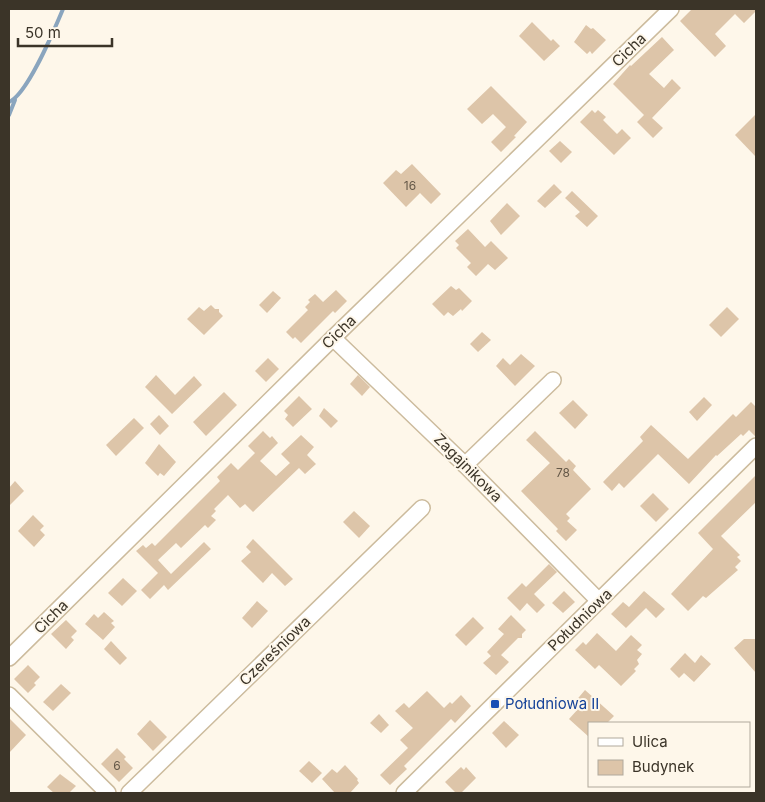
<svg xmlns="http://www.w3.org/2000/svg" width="765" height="802" viewBox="0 0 765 802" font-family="Inter,sans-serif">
	<rect width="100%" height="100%" fill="#fef7ea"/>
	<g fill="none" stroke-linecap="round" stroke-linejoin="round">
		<g stroke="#8aa5be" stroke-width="4">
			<path d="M9,102C28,94 54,30 63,9"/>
			<polyline points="9,115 15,100"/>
		</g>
	</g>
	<g fill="#ddc5a9">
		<polygon points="692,9 756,9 756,11 744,23 735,14 715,34 726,46 715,57 680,21"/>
		<polygon points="532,22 551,41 553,39 560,46 544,61 519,36"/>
		<polygon points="586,25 591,29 593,28 606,40 592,54 590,51 587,54 574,42"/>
		<polygon points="662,37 674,50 649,74 664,88 672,79 681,88 652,118 663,128 653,138 637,122 644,115 613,84 630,65 631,66"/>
		<polygon points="491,86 527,122 514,136 516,137 501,152 491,142 506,127 493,114 482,124 467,109"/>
		<polygon points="592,110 595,113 598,110 606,117 603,120 617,134 622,129 631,138 614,155 580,122"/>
		<polygon points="756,114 756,157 735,135"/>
		<polygon points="560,141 572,152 561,163 549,151"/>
		<polygon points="412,164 441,194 431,204 420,193 406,207 383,183 396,170 401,174"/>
		<polygon points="554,184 562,192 545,208 537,201"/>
		<polygon points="572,191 598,216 587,227 575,216 580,212 565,198"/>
		<polygon points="507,203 520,216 501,235 490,221"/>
		<polygon points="468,229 485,247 491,241 508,258 495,270 488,264 476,276 467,267 471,263 456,248 459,245 455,241"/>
		<polygon points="451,286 456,290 459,288 472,301 462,311 461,309 453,316 448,312 444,316 432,304"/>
		<polygon points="336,290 347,301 335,313 333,311 301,343 295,337 293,339 286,332 308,310 305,307 310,302 308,300 315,294 323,302"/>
		<polygon points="273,291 281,298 267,313 259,305"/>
		<polygon points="211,305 215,309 219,309 219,312 223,316 204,335 187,319 199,307 204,311"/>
		<polygon points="727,307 739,319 721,337 709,325"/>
		<polygon points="482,332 491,340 478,352 470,344"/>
		<polygon points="521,354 535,366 515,386 496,366 503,358 510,365"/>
		<polygon points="268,358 279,369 266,382 255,371"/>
		<polygon points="156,375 175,395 194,376 202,385 172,414 145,387"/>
		<polygon points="358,375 370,387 362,396 350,384"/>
		<polygon points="224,392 237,405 206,436 193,422"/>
		<polygon points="299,396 312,409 293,427 285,419 288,415 284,411"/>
		<polygon points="704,397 712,405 697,421 689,412"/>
		<polygon points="573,400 588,415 575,429 559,413"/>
		<polygon points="751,402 756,407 756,437 749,430 743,436 741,434 717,456 716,455 689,484 658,454 624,488 619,483 612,491 603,482 643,441 640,437 651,425 688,459 733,414 736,417"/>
		<polygon points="324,408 338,421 331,428 319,416"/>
		<polygon points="159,415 169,426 160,435 150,424"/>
		<polygon points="134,418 144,428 116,456 106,445"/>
		<polygon points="263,431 270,438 272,436 278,443 260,461 276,476 290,463 281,454 301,435 314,447 307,455 316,464 305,474 299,468 253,512 245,504 240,508 228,495 214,509 216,511 211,516 216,520 208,528 205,525 181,548 176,543 158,560 171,574 204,542 211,549 168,590 164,585 150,599 141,590 158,573 136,551 143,545 146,548 152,543 155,546 220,481 217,477 231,463 238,470 255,453 248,446"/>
		<polygon points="535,431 566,462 569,459 576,466 573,470 591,489 566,514 570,518 567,521 577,530 566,541 556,531 558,529 521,491 550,463 526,440"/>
		<polygon points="159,444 176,462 164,476 160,473 158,476 145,463"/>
		<polygon points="756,475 756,502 721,536 740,555 737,557 741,561 735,567 738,570 706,598 703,596 688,611 671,594 713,549 698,533"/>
		<polygon points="15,481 24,491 9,506 9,488"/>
		<polygon points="653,493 669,509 656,522 640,506"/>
		<polygon points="354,511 370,526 359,538 343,522"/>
		<polygon points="33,515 44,526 40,530 45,535 34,547 18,531"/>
		<polygon points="253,539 293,579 285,586 272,573 263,583 241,561 251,552 246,547"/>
		<polygon points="549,564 557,572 534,594 545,605 537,613 527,603 520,611 507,598 522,583 526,587"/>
		<polygon points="123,578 137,591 122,606 108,593"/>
		<polygon points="564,591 575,602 563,613 552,603"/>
		<polygon points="644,591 665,609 656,618 646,608 626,628 611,614 623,602 629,607"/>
		<polygon points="257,601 268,611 252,628 242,618"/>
		<polygon points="104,612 114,621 111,623 115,627 103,640 85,624 94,614 98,618"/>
		<polygon points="511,615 526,630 522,634 522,638 518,638 501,655 509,662 496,675 483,663 491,656 487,652 504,634 498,629"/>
		<polygon points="473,617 484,628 466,646 455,635"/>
		<polygon points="66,620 77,631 71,637 74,640 66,649 51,634"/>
		<polygon points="597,633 616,651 631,635 642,645 637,650 642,654 637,660 639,664 634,669 636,671 621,686 599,665 595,669 575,650 583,642 586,645"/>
		<polygon points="744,639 756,639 756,673 734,648"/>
		<polygon points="111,641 127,658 120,665 104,649"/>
		<polygon points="685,653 695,663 701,655 711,664 694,682 684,673 679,678 670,669"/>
		<polygon points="28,665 40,677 34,683 36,685 28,693 14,679"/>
		<polygon points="61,684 71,693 53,711 43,702"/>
		<polygon points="585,690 614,716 607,723 589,723 589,737 569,719 579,708 574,703"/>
		<polygon points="427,691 444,708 450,702 452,704 461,695 471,706 455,723 451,719 404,766 407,769 390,785 380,775 408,748 400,740 413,728 395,711 404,703 409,708"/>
		<polygon points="379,714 389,725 381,733 370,723"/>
		<polygon points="9,718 26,735 9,753"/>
		<polygon points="150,720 167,737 153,751 137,734"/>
		<polygon points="504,721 519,735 506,748 492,733"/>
		<polygon points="117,748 126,757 124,759 133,768 119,782 101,764"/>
		<polygon points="309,761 322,773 312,783 299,771"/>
		<polygon points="345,765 358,779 357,780 359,783 350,793 335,793 322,779 332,769 337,773"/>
		<polygon points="461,767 464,770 466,767 476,778 461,793 456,793 445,782"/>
		<polygon points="60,774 76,786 69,793 54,793 47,787"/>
	</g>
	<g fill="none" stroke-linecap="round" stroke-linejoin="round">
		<g stroke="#ccbb9d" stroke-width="18">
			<g id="minor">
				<polyline points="333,338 465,465 599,601"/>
				<polyline points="465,465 553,380"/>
				<polyline points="9,658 333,338 671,9"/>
				<polyline points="9,695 108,793"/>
				<polyline points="129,793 422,508"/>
				<polyline points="404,793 756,446"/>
			</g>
		</g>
		<use href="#minor" stroke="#fff" stroke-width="15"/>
	</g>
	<rect fill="#1a4fb4" stroke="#fef7ea" stroke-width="2" x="490" y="699" width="10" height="10" rx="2.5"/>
	<g text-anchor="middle" stroke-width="4" stroke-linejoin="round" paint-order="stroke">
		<g font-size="12" fill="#645848">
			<text x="410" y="190">16</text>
			<text x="563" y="477">78</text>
			<text x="117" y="770">6</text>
		</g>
		<g font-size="15" fill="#3b3428" stroke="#fef7ea">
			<text transform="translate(629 50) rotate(-44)" y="5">Cicha</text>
			<text transform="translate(339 332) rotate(-44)" y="5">Cicha</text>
			<text transform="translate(468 468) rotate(45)" y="5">Zagajnikowa</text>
			<text transform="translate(51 617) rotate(-45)" y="5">Cicha</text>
			<text transform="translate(580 620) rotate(-44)" y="5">Południowa</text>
			<text transform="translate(275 651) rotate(-44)" y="5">Czereśniowa</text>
		</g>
		<g font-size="15" fill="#164399" stroke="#fef7ea" text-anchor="start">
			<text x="505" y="709">Południowa II</text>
		</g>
	</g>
	<rect width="765" height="802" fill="none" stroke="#3b3428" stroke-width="20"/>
	<rect x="588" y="722" width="162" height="65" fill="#fef7ea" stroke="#b0a99c"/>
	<rect x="598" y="738" width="25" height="8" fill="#ffffff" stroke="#b0a99c"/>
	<text x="632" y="747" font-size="15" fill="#3b3428">Ulica</text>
	<rect x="598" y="760" width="25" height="15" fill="#ddc5a9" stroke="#b0a99c"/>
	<text x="632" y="772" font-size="15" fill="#3b3428">Budynek</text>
	<path d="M18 38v8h94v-8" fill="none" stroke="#3b3428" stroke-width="2.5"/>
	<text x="25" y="38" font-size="15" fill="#3b3428" stroke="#fef7ea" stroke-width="4" paint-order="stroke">50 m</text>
</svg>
